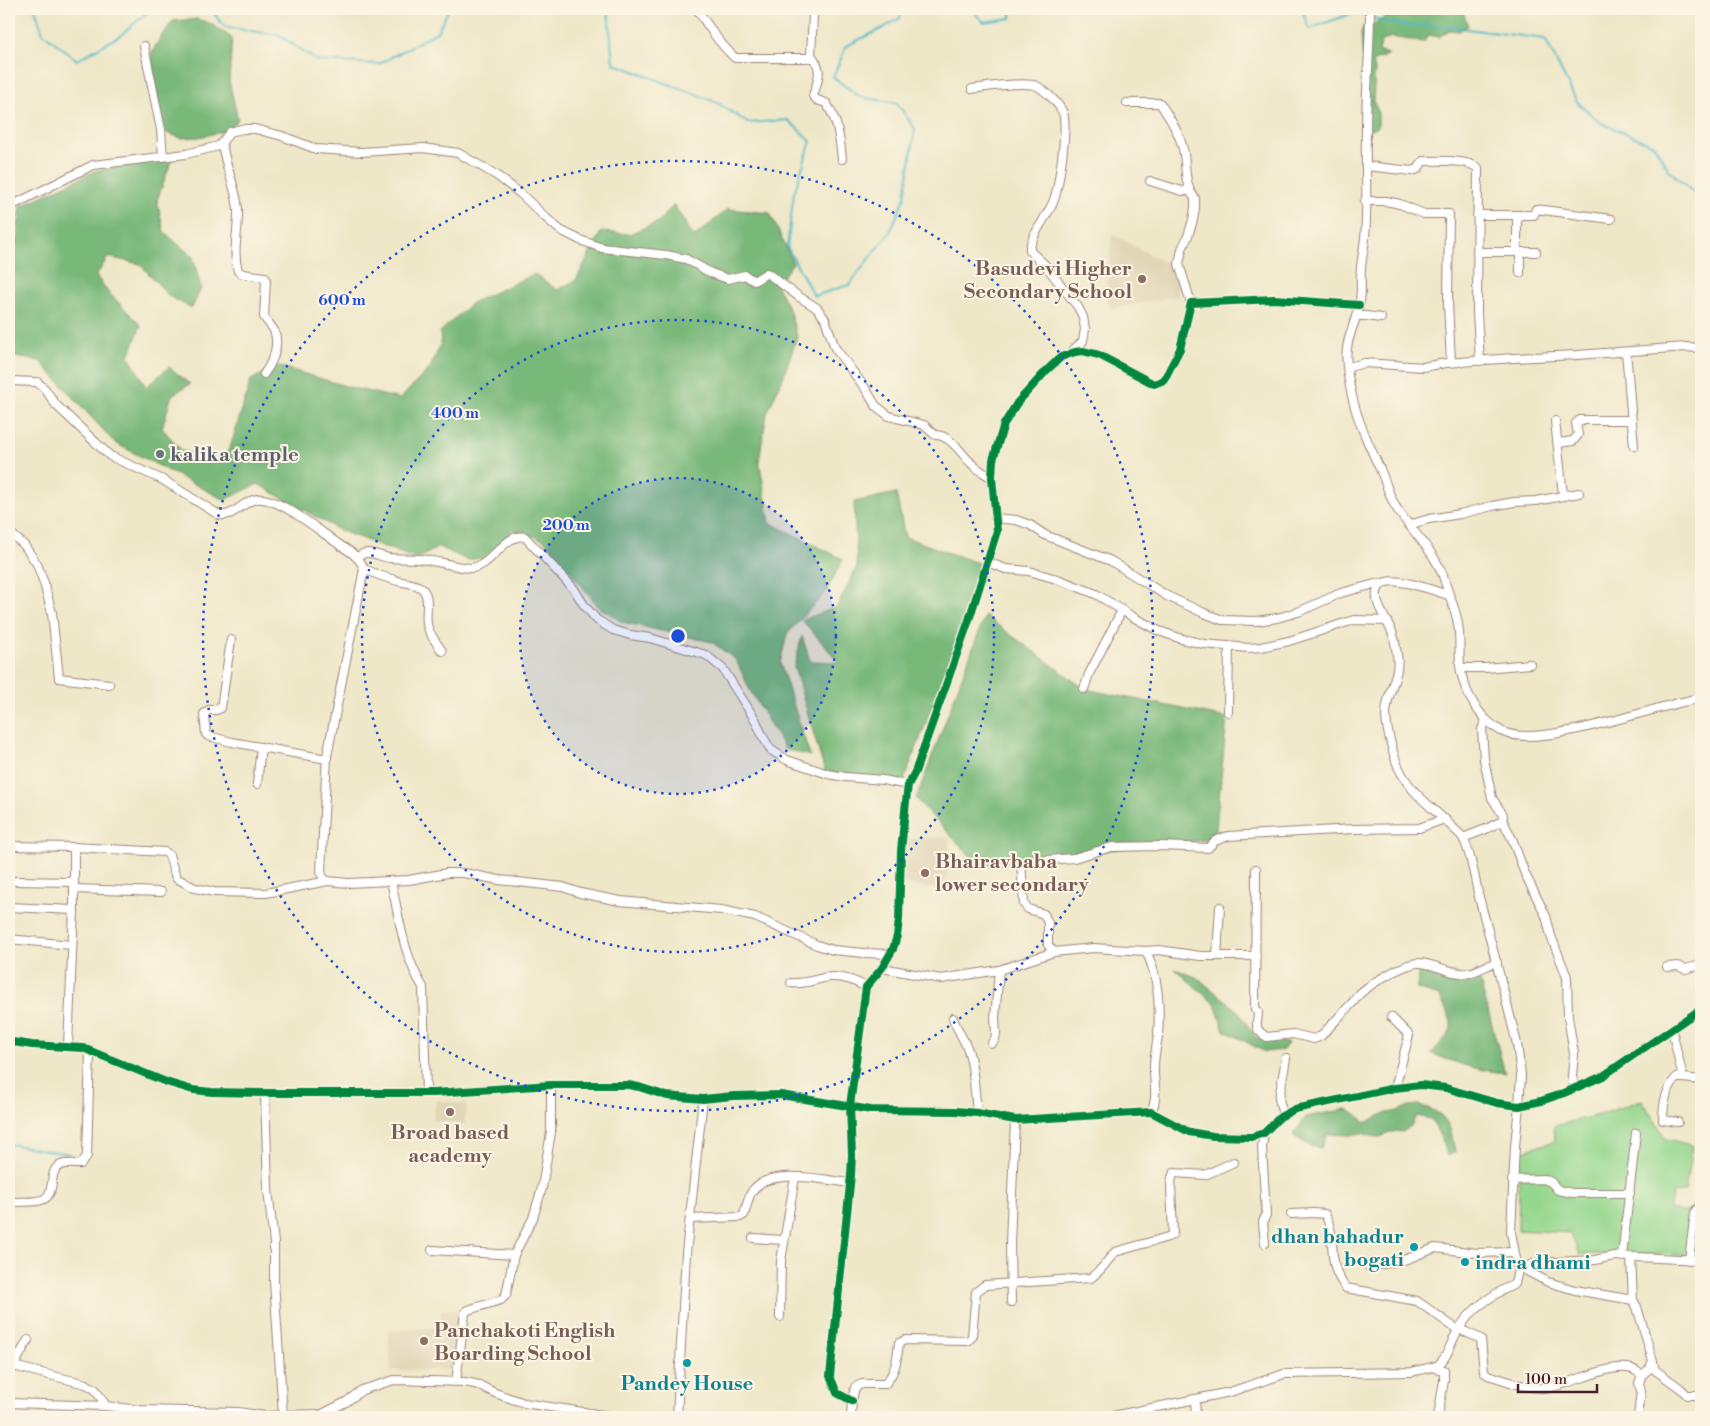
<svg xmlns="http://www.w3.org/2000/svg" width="1710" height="1426" viewBox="0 0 1710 1426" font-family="'Libre Bodoni',serif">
	<rect width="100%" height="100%" fill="#fcf5e5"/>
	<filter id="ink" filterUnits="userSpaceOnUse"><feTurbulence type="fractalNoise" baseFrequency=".02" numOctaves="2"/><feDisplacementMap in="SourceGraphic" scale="10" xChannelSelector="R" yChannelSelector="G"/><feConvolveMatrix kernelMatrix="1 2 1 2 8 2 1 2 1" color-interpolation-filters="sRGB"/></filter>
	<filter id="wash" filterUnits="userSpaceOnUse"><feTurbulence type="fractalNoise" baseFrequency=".0096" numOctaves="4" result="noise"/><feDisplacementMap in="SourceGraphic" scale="20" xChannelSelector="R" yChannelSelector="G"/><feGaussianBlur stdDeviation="1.12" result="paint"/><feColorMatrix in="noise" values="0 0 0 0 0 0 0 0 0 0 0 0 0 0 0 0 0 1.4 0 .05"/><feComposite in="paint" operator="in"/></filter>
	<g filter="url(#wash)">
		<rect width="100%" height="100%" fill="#eee7c8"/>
		<g fill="#e2d6b7">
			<polygon points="1112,234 1162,261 1176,263 1178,296 1110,309 1106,298"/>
			<polygon points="950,837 945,890 904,885 907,839"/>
			<polygon points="436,1100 467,1104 464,1124 433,1120"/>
			<polygon points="442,1310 460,1311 460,1350 456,1369 391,1371 388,1331 438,1327"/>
		</g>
		<polygon fill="#95d78e" stroke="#707b5c" points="1642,1100 1666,1139 1692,1145 1685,1191 1673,1194 1669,1209 1684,1212 1701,1204 1701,1255 1580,1254 1570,1233 1518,1230 1520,1152 1555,1141 1554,1126 1602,1114"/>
		<g fill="#78b879" stroke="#616c52">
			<path d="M1391,9H1462L1468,26L1459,31L1449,30L1439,37L1428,35L1424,42L1391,37L1381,42L1379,52L1389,54L1372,62L1375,70L1373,101L1378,111V127L1366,130L1363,101L1364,74L1361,33L1363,27C1376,23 1384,20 1392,10Z"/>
			<polygon points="197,19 210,23 232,38 229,81 238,120 225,131 199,137 181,138 167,133 160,118 151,54 162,35 173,21"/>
			<polygon points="174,154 157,200 164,232 193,257 201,288 192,308 170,297 140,264 108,257 96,276 108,292 141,325 129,356 146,387 169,367 190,384 172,395 162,428 182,451 221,464 231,445 251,380 278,366 349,387 400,399 430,368 441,344 440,332 473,302 535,274 557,290 576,280 601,232 629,234 658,222 674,205 694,237 728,209 770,213 793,263 776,285 789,309 797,337 782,380 767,413 759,460 770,523 843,559 826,592 787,634 780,663 810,756 785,749 750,690 736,660 712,642 622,622 599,607 544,540 513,529 489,557 467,560 439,547 417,559 341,531 258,484 225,500 115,443 40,361 9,356 9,296 21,206 95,171"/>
			<polygon points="896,493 905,537 986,566 903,783 825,772 794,667 802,636 810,661 839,662 802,620 837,607 857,567 854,502"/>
			<polygon points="985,616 1085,689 1227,718 1215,839 1098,851 981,867 916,799"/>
			<path d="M1419,966L1456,974L1469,979L1477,970L1505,1073C1476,1070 1458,1064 1431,1053C1457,1027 1456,1029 1439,996L1417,989Z"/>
			<polygon points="1175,969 1196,977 1224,999 1239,1012 1256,1038 1288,1043 1283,1050 1265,1052 1224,1030 1215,1004"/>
			<path d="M1419,1105C1448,1114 1450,1123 1455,1152L1447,1156L1444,1144L1431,1119L1416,1116L1411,1126L1402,1132L1395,1131L1380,1137L1371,1136L1362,1133L1351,1135L1328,1134L1321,1148L1310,1146L1293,1135L1306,1117L1347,1109L1358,1115L1365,1123L1383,1114L1398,1111L1409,1106Z"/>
		</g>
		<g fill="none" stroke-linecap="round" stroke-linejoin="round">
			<g stroke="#4ab5c7" stroke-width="2">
				<polyline points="35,9 43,33 77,60 121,35 150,10 156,9"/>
				<polyline points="210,9 225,27 279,35 317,61 379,64 437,32 449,9"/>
				<polyline points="608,9 613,63 716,102 748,123 788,120 811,141 794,193 787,247 814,296 849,285 890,232 905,197 915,129 897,103 860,97 833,77 846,46 883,28 899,19 903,9"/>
				<polyline points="970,9 984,22 1011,18 1011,9"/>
				<polyline points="1302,9 1309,29 1353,13 1366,16"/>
				<polyline points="1373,18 1399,25 1443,26 1545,39 1577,102 1601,123 1654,145 1669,170 1697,196 1701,196"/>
				<polyline points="9,1144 69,1154"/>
			</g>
		</g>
	</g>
	<g filter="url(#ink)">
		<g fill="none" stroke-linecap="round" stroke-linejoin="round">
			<g stroke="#9c837a" stroke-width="10">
				<g id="minor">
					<path d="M697,9C708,26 719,43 735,58H813"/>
					<path d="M822,9L816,11L813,15L811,55C824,70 818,79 813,96L817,100L826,103C838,120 840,140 842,159"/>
					<path d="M1370,9C1370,49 1366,90 1366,131C1365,166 1368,203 1365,238C1364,248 1362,258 1361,267C1360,278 1362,290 1360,301C1358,317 1349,332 1347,348C1345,361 1349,383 1352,396C1358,422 1369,445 1380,469C1386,482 1389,497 1397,509C1413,533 1437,553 1445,582C1449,596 1456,610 1458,624C1461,640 1458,657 1461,672C1466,696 1480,719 1501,731C1538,751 1656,705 1701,698"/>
					<polyline points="144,46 161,130 163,157"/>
					<path d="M972,89C986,87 1025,81 1037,86C1046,91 1059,104 1063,113C1068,126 1059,185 1054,200C1048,216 1034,230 1030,247V251L1046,266L1078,307L1083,317L1085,329L1083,341L1070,353"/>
					<path d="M1127,103H1160C1169,117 1179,132 1183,149C1187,165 1183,185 1195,198V208L1193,220L1188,236L1182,249L1179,264L1191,303"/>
					<path d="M219,146H222L223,148C226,169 236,187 238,209C239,229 232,251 238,271L243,274L265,277L266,280L264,317C267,322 274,328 275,333C279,348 272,363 264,374"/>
					<path d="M1366,166L1412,171L1418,169L1423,161C1438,161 1466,159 1478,168L1477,313L1480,361"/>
					<polyline points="1150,181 1182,191 1189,191"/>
					<polyline points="1365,201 1386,201 1400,204 1424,214 1449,214 1448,303 1451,363"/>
					<polyline points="1477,215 1534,215 1536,209 1611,219"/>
					<polyline points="1477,252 1536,252"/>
					<polyline points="1517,252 1517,215"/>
					<polyline points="1520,252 1520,273"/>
					<path d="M9,254L11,206L93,165L186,154L219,146L230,132L242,129H255L282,136L316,149L361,152L423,148L458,153L496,175L521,194L545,217L560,230L580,240L602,248L666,255L686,259L711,273L728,279L745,275L754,281L767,273L798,296L817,308L825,319L835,348L865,388L876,406L889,416L924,425L935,435C950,434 962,455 972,464C978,470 986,474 992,478"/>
					<polyline points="1356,316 1366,316 1381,318"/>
					<path d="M1626,352C1629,383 1631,414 1634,446"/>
					<polyline points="1348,367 1365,363 1423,367 1446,363 1514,358 1577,355 1686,347 1701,348"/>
					<path d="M9,381L37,382L45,389L56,405L110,456L163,480L219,515C234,518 242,501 257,499C277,496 320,531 337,543C342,547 349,550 353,554C358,558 362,563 364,569L327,756L321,872L323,878L328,881L348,883L409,880L447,873H464L499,880L563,887L580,893L620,901L721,910L755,917L817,945L833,950L864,953L890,954"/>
					<polyline points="1555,421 1563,495"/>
					<polyline points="1558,443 1573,441 1578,435 1576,423 1580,420 1632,420"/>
					<polyline points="995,518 1016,520 1030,525 1045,535 1111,561 1167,596 1204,613 1222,620 1256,621 1277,618 1298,612 1341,593 1375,584 1382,584"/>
					<polyline points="1409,525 1429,519 1460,514 1492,506 1514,502 1536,501 1579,493"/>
					<polyline points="9,532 24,545 37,564 44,583 52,613 59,678 109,684"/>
					<path d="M357,558C360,555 363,553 367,553C375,553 382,557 390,558C404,559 419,558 432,561C445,563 457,567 470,568C492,568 504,532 525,537L574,589L584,605L597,620L613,630L630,635L650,638L706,655L723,669L756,721L763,737L771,750L787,760L828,774L845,777L883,780L908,785"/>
					<polyline points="987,562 1006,569 1029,571 1060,580 1096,594 1133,617 1159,631 1182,639 1204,644 1249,648 1261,647 1289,641 1354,620 1387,621"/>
					<path d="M364,569C375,574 386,578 398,581C405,583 413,583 420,587C433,596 423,615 428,628C431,636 437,644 442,651"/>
					<polyline points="231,640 221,708 216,710 209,710 204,714 206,734 208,736 232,742 327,759"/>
					<polyline points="1461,673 1463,668 1485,668 1530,664"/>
					<polyline points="1084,689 1089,674 1122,610"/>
					<polyline points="1228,712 1229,646"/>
					<polyline points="1486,720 1482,729 1484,759 1492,798 1503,815 1502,821"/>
					<polyline points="257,784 261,747"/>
					<polyline points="1463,838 1486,829 1502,821 1504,823 1513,841 1525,874 1546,916 1551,936 1567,977 1568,1017 1574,1054 1572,1076 1574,1088"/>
					<polyline points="9,846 74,847 165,852 169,855 176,878 195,888 214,892 266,893 328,881"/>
					<path d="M1256,869L1255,1009L1258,1011C1258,1025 1252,1028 1267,1037L1293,1034L1314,1039L1321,1036L1354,1001C1359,989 1406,962 1419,963C1433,963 1455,976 1468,973C1478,971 1487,965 1497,962"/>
					<polyline points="16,881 74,882"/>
					<path d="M391,881C399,916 403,956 423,987L426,1093"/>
					<polyline points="74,889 161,892"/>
					<polyline points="9,907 74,910"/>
					<polyline points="9,939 71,945"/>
					<path d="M1146,951C1159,978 1160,1006 1158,1035C1157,1045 1154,1056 1154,1066C1153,1081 1159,1098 1151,1112"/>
					<polyline points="1054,952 1048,945 1048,923 1044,914 1028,909 1024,904 1021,862 1074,858 1112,847 1161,846 1208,848 1215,841 1228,836 1354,829 1419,828 1445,819"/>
					<polyline points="1217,956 1220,907"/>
					<polyline points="1667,967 1678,966 1685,969 1701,965"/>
					<polyline points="882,968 941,979 999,970 1054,952 1093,948 1146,951 1159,950 1200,956 1256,956"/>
					<path d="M791,983C803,984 812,981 823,978C838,975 852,979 866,987"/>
					<polyline points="1391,1017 1409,1035 1395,1088"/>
					<path d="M953,1018C957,1030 964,1039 968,1050C974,1067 975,1094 977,1113"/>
					<polyline points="1672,1030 1683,1078 1701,1080"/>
					<polyline points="9,1040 13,1042 32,1045 83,1048 166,1082 193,1090 212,1092 265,1093 434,1093 551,1085 628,1085 639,1087 667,1096 703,1099 733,1096 781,1095 871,1110 956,1111 977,1113 1015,1120 1151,1112 1189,1132 1213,1136 1251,1137 1264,1133 1280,1117 1295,1109 1395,1088 1421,1085 1446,1088 1497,1103 1519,1106 1541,1101 1564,1093 1603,1076 1701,1009"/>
					<polyline points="992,1043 995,1039 996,1033 995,1018 999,970"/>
					<polyline points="68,1046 74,910 74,847"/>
					<polyline points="265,1093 268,1190 274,1243 274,1281 283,1415"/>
					<polyline points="1283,1115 1279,1099 1286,1058"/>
					<path d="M1678,1122L1663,1120C1663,1105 1666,1089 1676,1078H1683"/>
					<polyline points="1264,1133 1262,1147 1266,1215 1263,1222 1265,1243"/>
					<polyline points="1512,1180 1544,1179 1551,1182 1558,1190 1572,1193 1630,1193"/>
					<path d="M9,1203C20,1200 34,1204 44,1199C57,1192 47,1170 61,1165C67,1163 75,1164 81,1164L87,1156L90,1052"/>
					<path d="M1291,1214L1314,1213L1325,1214C1339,1241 1324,1260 1346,1288L1417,1301L1458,1330"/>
					<path d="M690,1219L740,1217L744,1215C746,1208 748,1199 751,1193C766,1166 825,1180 850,1183"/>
					<polyline points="753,1238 783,1240"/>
					<polyline points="432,1250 514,1255"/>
					<polyline points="1622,1257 1636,1133"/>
					<polyline points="1631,1257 1633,1300 1637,1307 1653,1361 1649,1369 1642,1375 1639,1383 1641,1391 1638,1417"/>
					<polyline points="1689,1260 1695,1212 1701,1204"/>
					<polyline points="1369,1267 1407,1259 1435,1248 1477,1253 1514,1252"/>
					<polyline points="1523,1269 1548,1282 1575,1290 1633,1300"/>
					<polyline points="1518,1270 1535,1263 1595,1260 1614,1256 1701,1260"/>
					<polyline points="1011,1302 1010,1243 1015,1120"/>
					<polyline points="780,1317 781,1261 795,1177"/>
					<path d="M1459,1329L1481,1339L1484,1372L1488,1375C1505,1380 1526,1389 1545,1388C1570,1386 1609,1362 1632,1369C1635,1370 1639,1373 1642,1375"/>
					<polyline points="1653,1362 1655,1370 1680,1388 1687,1395 1701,1395"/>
					<polyline points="9,1365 86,1384 95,1389 106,1406"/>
					<polyline points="13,1367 28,1340"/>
					<polyline points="1435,1368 1444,1370 1444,1380 1438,1417"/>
					<polyline points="456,1381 465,1313 468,1310 501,1300 506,1295 514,1255 533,1218 542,1188 551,1132 551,1085"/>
					<polyline points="1195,1399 1196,1417"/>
					<polyline points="852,1401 837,1393 830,1376 851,1175 852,1155 850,1106 866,987 882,968 893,949 897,936 899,920 901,851 906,801 908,785 915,772 968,623 997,531 992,478 993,460 1004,424 1017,403 1047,370 1061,357 1075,352 1083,351 1099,355 1154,384 1164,380 1180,349 1191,303 1274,299 1359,305"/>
					<polyline points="9,1403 106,1406 139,1410 238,1412 266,1416 316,1414 318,1416 346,1402 362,1390 394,1380 465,1382 479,1385 495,1393 524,1403 616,1417"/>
					<polyline points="677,1417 686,1253 703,1099"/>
					<path d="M851,1417L852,1401L855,1387L862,1384H885C896,1372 897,1359 899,1343L905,1340L968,1341L972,1337L976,1292L985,1285L1091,1278L1101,1269L1115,1252L1168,1237L1173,1234L1171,1185L1172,1177L1174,1173L1205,1175L1234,1162"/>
					<path d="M1108,1417L1230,1392L1284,1374L1412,1372C1418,1370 1435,1367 1438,1365C1447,1359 1451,1342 1457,1332C1470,1309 1491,1295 1515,1284L1518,1270L1511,1232L1515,1146L1519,1106L1521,1075L1517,1044C1505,995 1492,946 1479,897C1475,881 1471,852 1463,838C1460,833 1454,829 1450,825C1428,803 1405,790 1395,758C1391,745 1386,728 1386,714C1386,694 1401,674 1397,655C1396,647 1395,639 1392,632C1388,621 1367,596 1382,584C1393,575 1435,591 1448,595"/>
				</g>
			</g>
			<use href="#minor" stroke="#fff" stroke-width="8"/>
			<g stroke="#fcf5e5" stroke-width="11">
				<g id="cycleway">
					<polyline points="9,1040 13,1042 32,1045 83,1048 166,1082 193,1090 212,1092 265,1093 434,1093 551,1085 628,1085 639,1087 667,1096 703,1099 733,1096 781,1095 871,1110 956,1111 977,1113 1015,1120 1151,1112 1189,1132 1213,1136 1251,1137 1264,1133 1280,1117 1295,1109 1395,1088 1421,1085 1446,1088 1497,1103 1519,1106 1541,1101 1564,1093 1603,1076 1701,1009"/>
					<polyline points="852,1401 837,1393 830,1376 851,1175 852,1155 850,1106 866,987 882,968 893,949 897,936 899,920 901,851 906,801 908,785 915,772 968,623 997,531 992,478 993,460 1004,424 1017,403 1047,370 1061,357 1075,352 1083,351 1099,355 1154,384 1164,380 1180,349 1191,303 1274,299 1359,305"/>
				</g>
			</g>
			<use href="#cycleway" stroke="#00873e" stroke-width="8"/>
		</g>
	</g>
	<circle cx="678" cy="636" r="158" fill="#1d4ed8" fill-opacity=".12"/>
	<g fill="none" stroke="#1d4ed8" stroke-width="2.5" stroke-dasharray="2.5 5">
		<circle cx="678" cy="636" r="158"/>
		<circle cx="678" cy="636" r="316"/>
		<circle cx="678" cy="636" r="475"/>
	</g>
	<g fill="#8d6e63" stroke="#fcf5e5" stroke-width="2">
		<circle cx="1142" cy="279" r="5"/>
		<circle cx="925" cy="873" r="5"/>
		<circle cx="450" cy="1112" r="5"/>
		<circle cx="424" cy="1341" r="5"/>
	</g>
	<circle fill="#6b7280" stroke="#fcf5e5" stroke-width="2" cx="160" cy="454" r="5"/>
	<g fill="#0f9aa8" stroke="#fcf5e5" stroke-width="2">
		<circle cx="1414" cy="1247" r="5"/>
		<circle cx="1465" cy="1262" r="5"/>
		<circle cx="687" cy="1363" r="5"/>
	</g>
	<g text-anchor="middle" stroke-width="4" stroke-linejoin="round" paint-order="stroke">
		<g font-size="20" font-weight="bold" fill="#785e54" stroke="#fcf5e5" text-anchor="start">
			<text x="1132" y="275" text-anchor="end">Basudevi Higher<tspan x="1132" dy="23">Secondary School</tspan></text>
			<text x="935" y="868">Bhairavbaba<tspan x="935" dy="23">lower secondary</tspan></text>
			<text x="450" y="1139" text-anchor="middle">Broad based<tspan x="450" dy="23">academy</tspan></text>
			<text x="434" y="1337">Panchakoti English<tspan x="434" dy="23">Boarding School</tspan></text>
		</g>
		<g font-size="20" font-weight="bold" fill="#5b616d" stroke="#fcf5e5" text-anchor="start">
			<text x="170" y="461">kalika temple</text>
		</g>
		<g font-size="20" font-weight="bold" fill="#0d838f" stroke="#fcf5e5" text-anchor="end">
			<text x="1404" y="1243">dhan bahadur<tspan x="1404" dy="23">bogati</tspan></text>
			<text x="1475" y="1269" text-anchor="start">indra dhami</text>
			<text x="687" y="1390" text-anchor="middle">Pandey House</text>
		</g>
	</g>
	<circle cx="678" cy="636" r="8" fill="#1d4ed8" stroke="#fcf5e5" stroke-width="2.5"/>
	<g font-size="15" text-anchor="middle" font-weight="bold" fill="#1d4ed8" stroke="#fcf5e5" stroke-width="4" stroke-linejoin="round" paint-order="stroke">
		<text x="342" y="305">600 m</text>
		<text x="455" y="418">400 m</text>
		<text x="566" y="530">200 m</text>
	</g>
	<rect width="1710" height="1426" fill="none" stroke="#fcf5e5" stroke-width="30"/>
	<path d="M1518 1384v8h79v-8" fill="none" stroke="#4a1f2b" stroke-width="2.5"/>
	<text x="1525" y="1384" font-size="15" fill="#4a1f2b" stroke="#fcf5e5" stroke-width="4" paint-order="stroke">100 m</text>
</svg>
